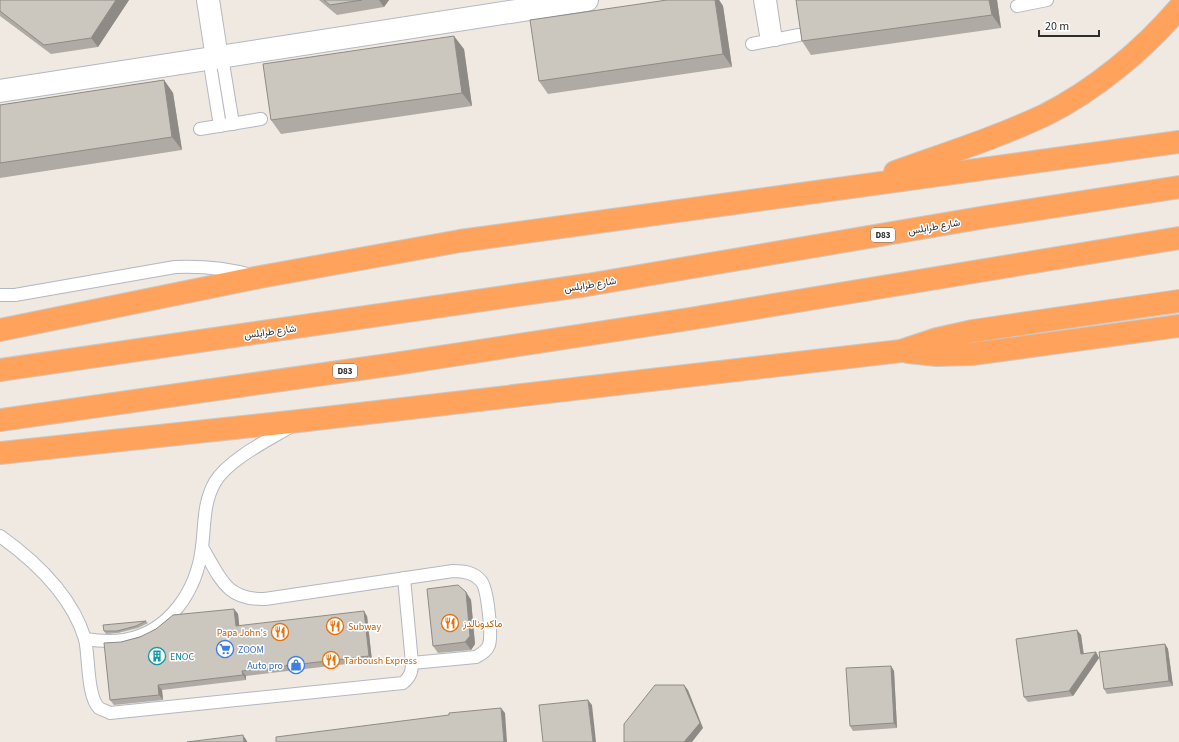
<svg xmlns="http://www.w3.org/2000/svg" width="1179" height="742" viewBox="0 0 1179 742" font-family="'Source Sans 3',Vazirmatn,sans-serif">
	<rect width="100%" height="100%" fill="#efe9e1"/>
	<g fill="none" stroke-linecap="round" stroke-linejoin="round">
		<g stroke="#b4b7c1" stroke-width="14">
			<g id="lane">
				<polyline points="760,0 767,41"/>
				<polyline points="770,0 776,40"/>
				<polyline points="1017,6 1047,0"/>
				<polyline points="752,44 799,35"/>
				<polyline points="222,57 233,124"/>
				<polyline points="209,58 220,126"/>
				<polyline points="200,129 261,119"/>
				<path d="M0,295H15L175,267C201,266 226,268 251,275"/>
				<path d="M0,536C35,561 72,596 85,639C89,656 87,697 99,708C102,710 107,711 110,713L403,683C410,677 412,672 412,663L404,578"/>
				<path d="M202,547C220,577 225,600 265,599L453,571C463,571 474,572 481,581C488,589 492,635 489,645C487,651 481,654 476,657L412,663"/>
				<path d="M85,639C98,641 111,642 124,640C170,632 197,590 202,547C205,524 203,503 215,482C228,460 268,440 290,427"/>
			</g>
		</g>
		<g stroke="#b4b7c1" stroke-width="24">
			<g id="street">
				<polyline points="208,0 217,58"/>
				<polyline points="0,91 587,0"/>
			</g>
		</g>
		<g stroke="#c9c9c9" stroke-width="24">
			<g id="highway">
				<path d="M895,172C945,154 996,138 1045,115C1095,90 1143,50 1179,8"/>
				<polyline points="0,330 260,277 460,241 1179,142"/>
				<polyline points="908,352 937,355 972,354 1179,326"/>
				<polyline points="0,370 587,285 986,217 1179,187"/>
				<polyline points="0,420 395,364 689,319 1179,238"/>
				<polyline points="0,453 299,421 901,351 937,339 973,331 1179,301"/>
			</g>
		</g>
		<use href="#lane" stroke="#fff" stroke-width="12"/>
		<use href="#street" stroke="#fff" stroke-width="22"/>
		<use href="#highway" stroke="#ffa35c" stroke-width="22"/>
	</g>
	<g fill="#afaba4">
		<polygon points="0,0 129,0 98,47 51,54 0,16"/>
		<polygon points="319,0 389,0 384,7 337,15"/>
		<polygon points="667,0 719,0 723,6 732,67 548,94 539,81"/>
		<polygon points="796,0 997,0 1001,28 811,55 802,41"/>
		<polygon points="464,49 472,106 281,134 271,120"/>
		<polygon points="164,80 173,93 182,150 0,178 0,105"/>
		<polygon points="466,592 471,600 475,644 471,650 438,653 433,646"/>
		<polygon points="234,609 238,614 239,626 367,616 372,661 246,676 246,680 162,690 163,700 114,705 110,700 121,642"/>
		<polygon points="146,621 148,623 138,628 118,633 106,634 104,631"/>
		<polygon points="1077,630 1081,635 1084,654 1096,652 1099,658 1073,696 1028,702 1024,697"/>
		<polygon points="1165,644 1168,649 1173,686 1107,694 1104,689"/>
		<polygon points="891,666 894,671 897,728 853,731 850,726"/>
	</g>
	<g fill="#8e8b86">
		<polygon points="116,0 129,0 98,47 91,38"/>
		<polygon points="379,0 389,0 384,7"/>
		<polygon points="715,0 719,0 723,6 732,67 723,54"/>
		<polygon points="989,0 997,0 1001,28 992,15"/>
		<polygon points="454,36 464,49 472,106 462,93"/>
		<polygon points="164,80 173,93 182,150 172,137"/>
		<polygon points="466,592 471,600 475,644 471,650 465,642"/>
		<polygon points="234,609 238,614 240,632 236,626"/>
		<polygon points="364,611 367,616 372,661 369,656"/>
		<polygon points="1077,630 1081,635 1084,659 1081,654"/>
		<polygon points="1165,644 1168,649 1173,686 1169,681"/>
		<polygon points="1096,652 1099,658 1073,696 1069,691"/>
		<polygon points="891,666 894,671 897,728 894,723"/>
		<polygon points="242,671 246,676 246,680 243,675"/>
		<polygon points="158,685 162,690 163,700 159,695"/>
		<polygon points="684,685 688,690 703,728 692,742 684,742"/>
		<polygon points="588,700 592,705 596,742 593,742"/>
		<polygon points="501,708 505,713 507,742 504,742"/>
		<polygon points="243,735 247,741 247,742 244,742"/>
	</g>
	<g fill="#cbc7bf" stroke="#8e8b86">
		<polygon points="0,0 116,0 91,38 44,45 0,11"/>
		<polygon points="324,0 362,0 330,5"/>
		<polygon points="667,0 715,0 723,54 539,81 530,20"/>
		<polygon points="796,0 989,0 992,15 802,41"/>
		<polygon points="454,36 462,93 271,120 263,64"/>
		<polygon points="164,80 172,137 0,163 0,105"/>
		<polygon points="458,585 466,592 470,636 465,642 433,646 427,589"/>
		<polygon points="234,609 236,626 364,611 369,656 242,671 243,675 158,685 159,695 110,700 104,643 121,642 140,637 156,629 173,615"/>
		<polygon points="146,621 136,626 117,631 104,631 103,625"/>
		<polygon points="1077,630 1081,654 1096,652 1069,691 1024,697 1016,639"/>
		<polygon points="1165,644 1169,681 1104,689 1099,652"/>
		<polygon points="891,666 894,723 850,726 846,668"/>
		<polygon points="655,685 684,685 700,723 684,742 624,742 624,724"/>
		<polygon points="588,700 593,742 543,742 539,705"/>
		<polygon points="501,708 504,742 276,742 276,737 449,715 449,713"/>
		<polygon points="243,735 244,742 187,742"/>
	</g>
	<defs>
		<g id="restaurant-ring" transform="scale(0.9)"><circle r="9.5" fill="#fff" stroke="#e8710a" stroke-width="1.5"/><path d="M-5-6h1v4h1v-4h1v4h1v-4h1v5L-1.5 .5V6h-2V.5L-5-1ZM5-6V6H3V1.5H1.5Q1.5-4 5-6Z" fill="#e8710a"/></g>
		<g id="supermarket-ring" transform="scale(0.9)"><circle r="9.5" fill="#fff" stroke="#3f7fe0" stroke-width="1.5"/><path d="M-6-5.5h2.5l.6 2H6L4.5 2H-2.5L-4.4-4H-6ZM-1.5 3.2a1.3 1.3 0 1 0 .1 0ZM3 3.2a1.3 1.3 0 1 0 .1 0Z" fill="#3f7fe0"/></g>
		<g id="building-ring" transform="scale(0.9)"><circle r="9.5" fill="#fff" stroke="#0f9aa8" stroke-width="1.5"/><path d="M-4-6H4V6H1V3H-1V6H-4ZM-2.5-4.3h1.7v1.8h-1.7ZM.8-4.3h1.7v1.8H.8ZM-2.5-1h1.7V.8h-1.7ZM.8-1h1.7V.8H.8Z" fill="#0f9aa8"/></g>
		<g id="shop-ring" transform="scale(0.9)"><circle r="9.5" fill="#fff" stroke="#3f7fe0" stroke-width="1.5"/><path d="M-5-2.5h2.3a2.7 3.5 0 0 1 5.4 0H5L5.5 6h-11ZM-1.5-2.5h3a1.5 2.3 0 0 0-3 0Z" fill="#3f7fe0"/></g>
	</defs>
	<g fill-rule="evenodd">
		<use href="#restaurant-ring" x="450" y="623"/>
		<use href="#restaurant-ring" x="335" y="626"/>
		<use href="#restaurant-ring" x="280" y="632"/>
		<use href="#supermarket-ring" x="225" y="649"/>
		<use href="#building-ring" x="157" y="656"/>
		<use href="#restaurant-ring" x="331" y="660"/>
		<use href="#shop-ring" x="296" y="665"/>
	</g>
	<g text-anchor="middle" stroke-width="3" stroke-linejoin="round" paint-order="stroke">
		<g fill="#fff" stroke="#6d6d6d" stroke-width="1">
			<rect x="871" y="228" width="24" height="14" rx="3"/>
			<rect x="333" y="364" width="24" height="14" rx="3"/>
		</g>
		<g font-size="9" font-weight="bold" fill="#2e2e2e">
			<text x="883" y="238">D83</text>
			<text x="345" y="374">D83</text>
		</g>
		<g font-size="10" fill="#2e2e2e" stroke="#fff">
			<text transform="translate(934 226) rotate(-10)" y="4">شارع طرابلس</text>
			<text transform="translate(590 284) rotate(-9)" y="4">شارع طرابلس</text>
			<text transform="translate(270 331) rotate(-8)" y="4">شارع طرابلس</text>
		</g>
		<g font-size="10" fill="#c56008" stroke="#fff" text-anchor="start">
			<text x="463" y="627">ماكدونالدز</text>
			<text x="348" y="630">Subway</text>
			<text x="267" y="636" text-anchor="end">Papa John's</text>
			<text x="344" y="664">Tarboush Express</text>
		</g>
		<g font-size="10" fill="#366cbe" stroke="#fff" text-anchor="start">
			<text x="238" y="653">ZOOM</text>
			<text x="283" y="669" text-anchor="end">Auto pro</text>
		</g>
		<g font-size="10" fill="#0d838f" stroke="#fff" text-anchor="start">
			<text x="170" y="660">ENOC</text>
		</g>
	</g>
	<path d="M1039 30v6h60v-6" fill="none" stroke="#2e2e2e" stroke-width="2"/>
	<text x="1045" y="30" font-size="12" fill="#2e2e2e" stroke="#ffffff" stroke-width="3" paint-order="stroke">20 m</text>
</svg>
